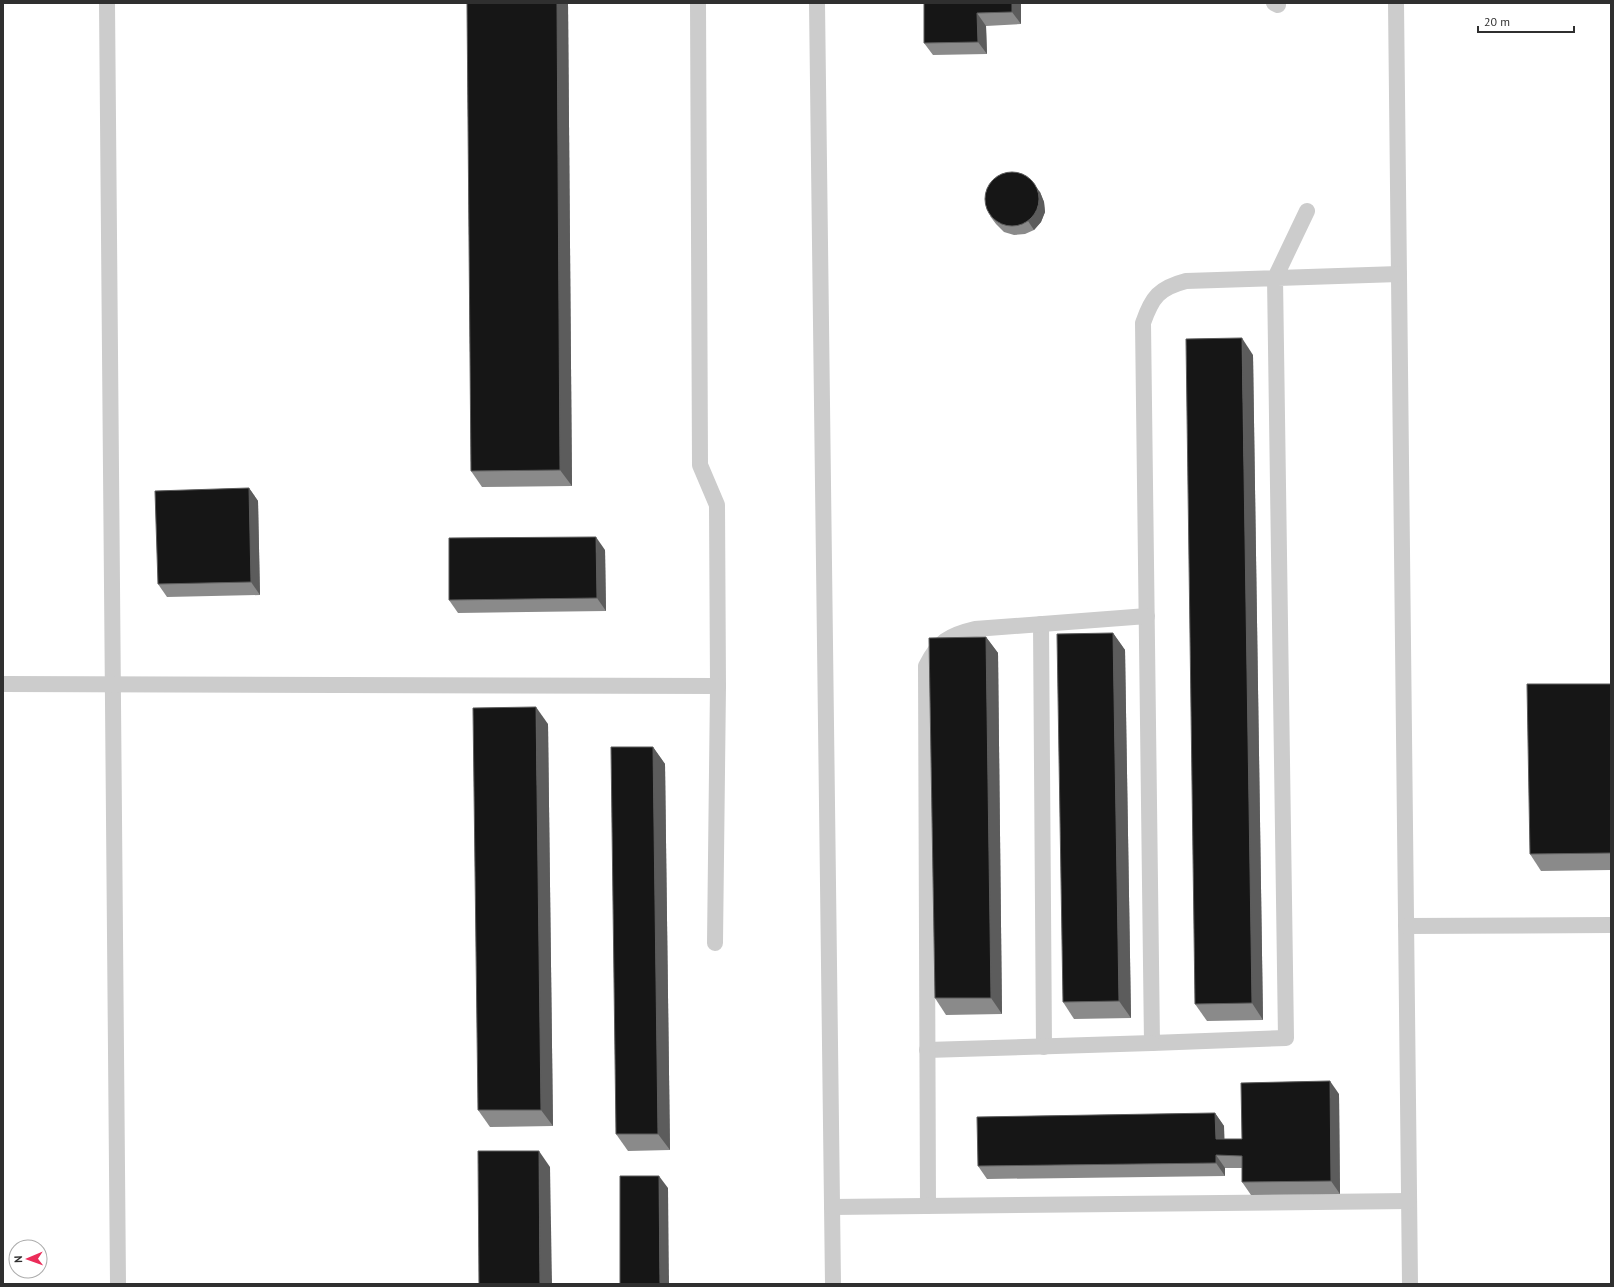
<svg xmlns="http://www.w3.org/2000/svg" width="1614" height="1287" viewBox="0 0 1614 1287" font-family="'PT Sans',sans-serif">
	<rect width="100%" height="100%" fill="#fff"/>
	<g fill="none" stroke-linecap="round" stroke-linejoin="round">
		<g stroke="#ccc" stroke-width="16">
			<polyline points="107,3 118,1284"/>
			<polyline points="698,3 700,465 717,505 718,686 715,943"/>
			<polyline points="817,3 833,1284"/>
			<polyline points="1274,3 1278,5 1278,3"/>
			<polyline points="1396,3 1410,1284"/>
			<path d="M1307,211L1275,278L1286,1038L1152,1043L1143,323C1152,297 1159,288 1186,281L1399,274"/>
			<polyline points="1041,624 1044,1047"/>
			<polyline points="3,684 718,686"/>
			<polyline points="1406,926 1611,925"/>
			<polyline points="927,1050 1152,1043"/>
			<path d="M928,1206L926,666C938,642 949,635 975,629L1147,616"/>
			<polyline points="832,1207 1409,1201"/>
		</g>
	</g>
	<g fill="#8a8a8a">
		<polygon points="467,3 568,3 572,486 482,487 471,471"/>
		<polygon points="924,3 1021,3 1021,24 986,26 987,54 933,55 924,43"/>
		<polygon points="1040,192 1044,202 1045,212 1041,222 1034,230 1025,234 1014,235 1004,232 996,224 990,216"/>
		<polygon points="1253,355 1263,1020 1207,1021 1195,1004"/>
		<polygon points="249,488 258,501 260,595 167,597 158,584"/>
		<polygon points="605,550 606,611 458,613 449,600"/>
		<polygon points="1113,633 1125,650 1131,1018 1074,1019 1063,1002"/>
		<polygon points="986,637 998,653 1002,1014 946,1015 935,998"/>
		<polygon points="1611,684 1611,870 1541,871 1530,854"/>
		<polygon points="548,724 553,1126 490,1127 478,1110"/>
		<polygon points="653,747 665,764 670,1150 628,1151 616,1134"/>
		<polygon points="1339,1094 1340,1194 1251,1195 1242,1182 1242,1168 1225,1168 1225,1176 987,1179 978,1166 1215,1113 1224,1126 1224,1139 1242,1139"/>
	</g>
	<g fill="#5c5c5c">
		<polygon points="557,3 568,3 572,486 560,470"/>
		<polygon points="1012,3 1021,3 1021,24 1012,12"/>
		<polygon points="977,13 986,26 987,54 978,42"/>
		<polygon points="1033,183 1040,192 1044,202 1045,212 1041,222 1034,230 1028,221"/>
		<polygon points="1242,338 1253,355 1263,1020 1252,1003"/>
		<polygon points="249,488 258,501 260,595 251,582"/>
		<polygon points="596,537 605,550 606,611 597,598"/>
		<polygon points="1113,633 1125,650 1131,1018 1119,1001"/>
		<polygon points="986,637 998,653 1002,1014 991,998"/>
		<polygon points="536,707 548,724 553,1126 541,1110"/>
		<polygon points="653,747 665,764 670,1150 658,1134"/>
		<polygon points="1330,1081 1339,1094 1340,1194 1331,1181"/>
		<polygon points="1215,1113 1224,1126 1225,1152 1216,1139"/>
		<polygon points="539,1151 550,1167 552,1284 540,1284"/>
		<polygon points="1216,1155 1225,1168 1225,1176 1216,1163"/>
		<polygon points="659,1176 668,1188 669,1284 660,1284"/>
	</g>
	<g fill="#161616" stroke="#5c5c5c">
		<polygon points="467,3 557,3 560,470 471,471"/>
		<polygon points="924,3 1012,3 1012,12 977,13 978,42 924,43"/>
		<circle cx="1012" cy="199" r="27"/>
		<polygon points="1242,338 1252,1003 1195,1004 1186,339"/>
		<polygon points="249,488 251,582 158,584 155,491"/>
		<polygon points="596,537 597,598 449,600 449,538"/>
		<polygon points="1113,633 1119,1001 1063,1002 1057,634"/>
		<polygon points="986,637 991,998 935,998 929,638"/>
		<polygon points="1527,684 1611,684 1611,853 1530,854"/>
		<polygon points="536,707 541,1110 478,1110 473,708"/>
		<polygon points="611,747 653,747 658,1134 616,1134"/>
		<polygon points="1330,1081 1331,1181 1242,1182 1242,1156 1216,1155 1216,1163 978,1166 977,1117 1215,1113 1216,1139 1242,1139 1241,1083"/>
		<polygon points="478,1151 539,1151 540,1284 479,1284"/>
		<polygon points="620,1176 659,1176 660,1284 620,1284"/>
	</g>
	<rect width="1614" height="1287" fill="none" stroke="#2f2f2f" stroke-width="8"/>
	<g transform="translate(28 1259) rotate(268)"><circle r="19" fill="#ffffff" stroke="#acacac"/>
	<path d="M0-3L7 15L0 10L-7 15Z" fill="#eb2c59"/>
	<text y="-6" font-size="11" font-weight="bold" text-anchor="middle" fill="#2f2f2f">N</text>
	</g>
	<path d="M1478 26v6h96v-6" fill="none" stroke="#2f2f2f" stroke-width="2"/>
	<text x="1484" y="26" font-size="12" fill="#2f2f2f" stroke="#ffffff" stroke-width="3" paint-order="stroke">20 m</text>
</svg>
